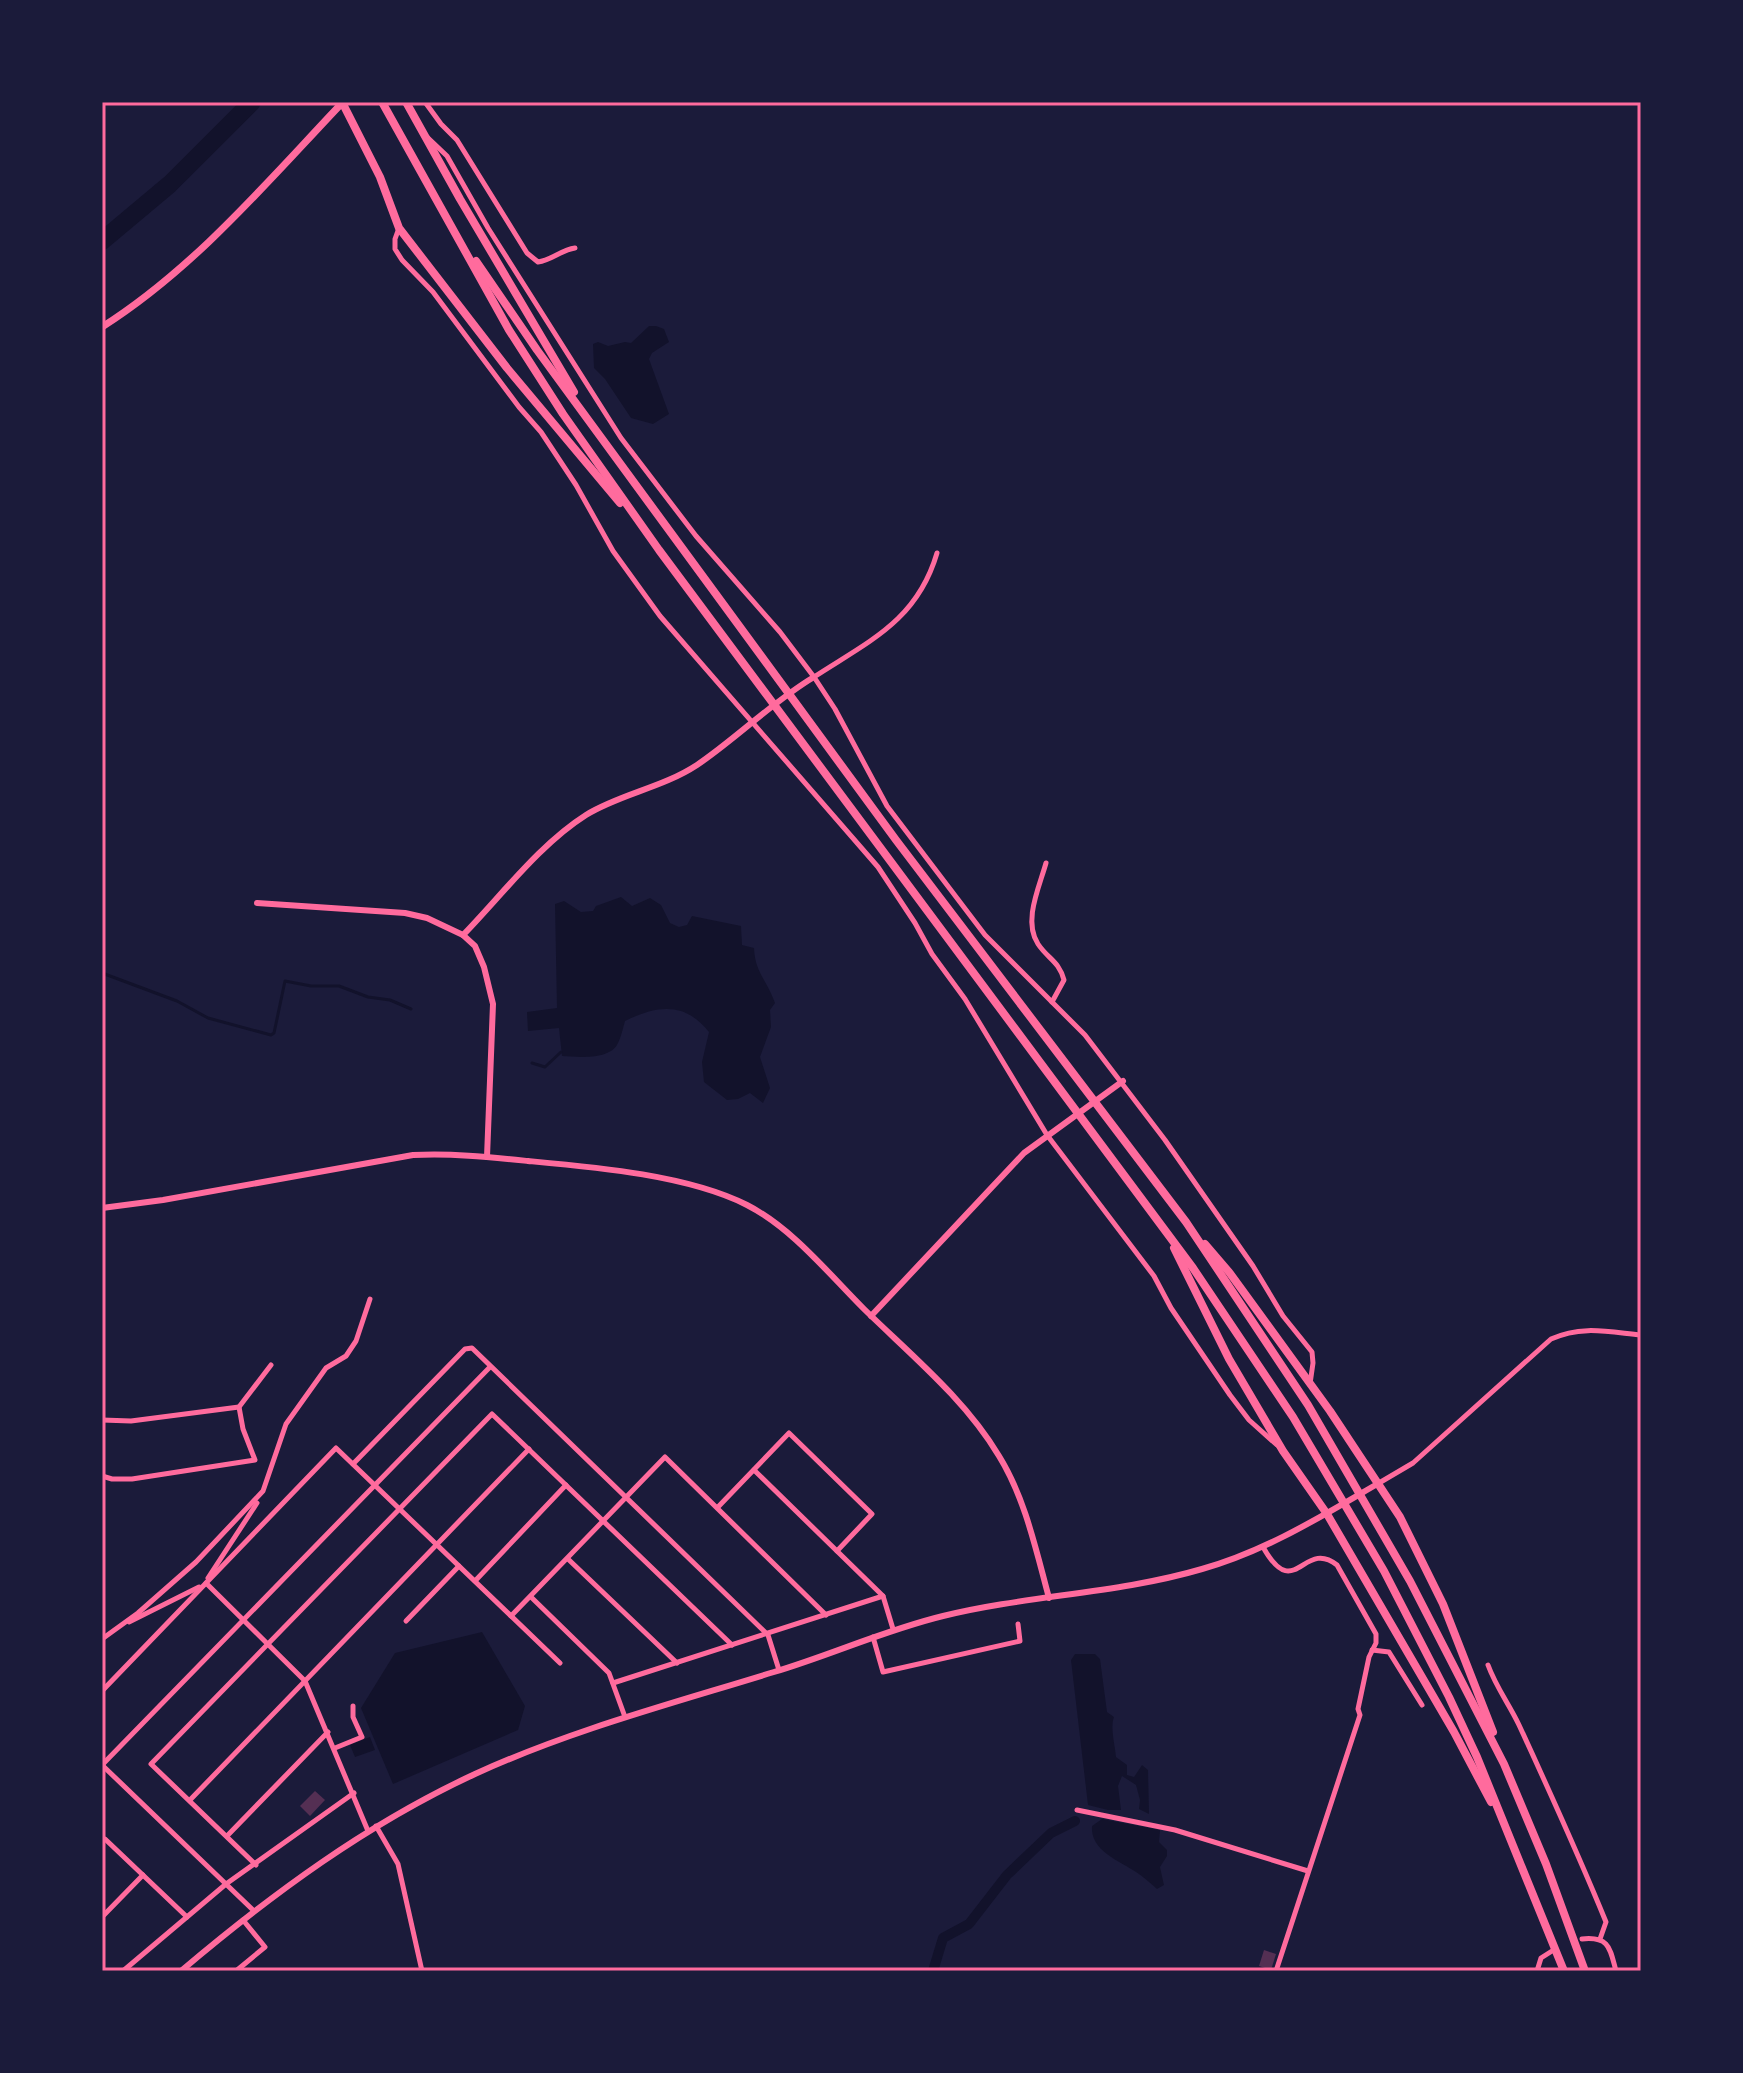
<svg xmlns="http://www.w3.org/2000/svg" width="1743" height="2073" viewBox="0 0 1743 2073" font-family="Cabin,sans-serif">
	<rect width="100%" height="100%" fill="#1b1b3a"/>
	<g fill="#12122b">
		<polygon points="649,326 656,326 664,329 669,342 652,353 649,359 669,414 653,424 631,418 605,379 594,368 593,344 598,342 608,346 625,342 631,343"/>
		<path d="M621,897L632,906L650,898L661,905L670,923L679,927L687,925L692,916L741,926L742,945L754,948C755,973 767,980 775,1003L770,1010L771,1027L760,1057L770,1088L763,1103L750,1093L738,1099L727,1100L704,1082L702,1062L709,1032C685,1002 658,1005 625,1021C623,1028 621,1038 617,1045C608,1060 577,1057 562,1056L559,1028L528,1031L527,1012L557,1008L555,904L564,901L581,912L593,911L596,906Z"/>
		<polygon points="482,1632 525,1706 518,1730 393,1784 361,1708 395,1653"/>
		<path d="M1075,1654H1095L1100,1659L1107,1712L1114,1717C1110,1727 1115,1745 1116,1757L1127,1765V1775L1134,1777L1142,1765L1148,1770L1149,1814L1139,1809L1140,1800L1136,1785L1122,1776L1118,1786L1121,1810H1108L1088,1805L1071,1660Z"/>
		<polygon points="370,1737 375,1750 355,1757 350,1745"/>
		<path d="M1102,1819L1160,1830L1159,1842L1167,1850V1856L1160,1867L1164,1885L1157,1889C1150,1883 1144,1877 1136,1872C1120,1861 1090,1851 1092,1826Z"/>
	</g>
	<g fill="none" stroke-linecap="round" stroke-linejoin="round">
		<g stroke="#12122b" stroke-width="3">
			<polyline points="102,973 177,1001 208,1018 271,1035 274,1033 285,981 311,986 339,986 368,997 390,1000 411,1009"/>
			<polyline points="532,1063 545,1067 561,1052"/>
		</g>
		<polyline stroke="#12122b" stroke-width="10" points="933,1971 943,1938 969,1924 1007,1875 1051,1833 1075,1821"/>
		<polyline stroke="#12122b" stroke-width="18" points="102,241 170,184 252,102"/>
	</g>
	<g fill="#542f53">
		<polygon points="315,1791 325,1800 310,1816 300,1806"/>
		<polygon points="1264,1950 1276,1954 1271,1970 1259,1966"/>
	</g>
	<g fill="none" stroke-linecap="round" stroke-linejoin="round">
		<g stroke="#ff6b9d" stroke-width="5">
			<path d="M425,102L441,124L457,140L527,253L538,262C552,260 561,250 575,248"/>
			<polyline points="427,137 447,156 488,228 621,438 696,536 780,632 814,677 835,709 887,806 985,935 1085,1035 1165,1140 1253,1266 1283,1316 1312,1352 1313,1363 1310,1384"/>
			<polyline points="399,228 395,239 395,249 402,260 433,292 519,407 541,432 576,485 613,551 660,616 878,867 915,923 932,954 965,999 1047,1135 1154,1276 1171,1308 1230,1395 1249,1420 1277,1445"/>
			<path d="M814,677C869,641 917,621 937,553"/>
			<path d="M1046,863C1039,888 1023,921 1038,944C1048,959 1059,961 1064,980L1052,1002"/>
			<polyline points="102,1420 131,1421 239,1407"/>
			<polyline points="353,1464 465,1349 472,1348 768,1635 779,1670"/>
			<polyline points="754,1470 883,1596 893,1629"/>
			<polyline points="102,1476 112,1479 132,1479 255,1460 243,1429 239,1407 271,1365"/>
			<path d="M1379,1483L1413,1463L1551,1339C1582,1325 1609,1332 1641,1335"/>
			<polyline points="718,1507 789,1433 872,1514 837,1551"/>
			<path d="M1263,1547C1295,1604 1303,1538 1337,1565L1376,1634V1643L1369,1657L1358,1709L1360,1715L1276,1971"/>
			<polyline points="568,1559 677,1663"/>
			<polyline points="208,1578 257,1503"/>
			<polyline points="475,1581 566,1485"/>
			<polyline points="206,1583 305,1681 368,1831"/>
			<polyline points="531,1597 609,1673 625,1717"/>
			<polyline points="511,1616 665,1457 826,1615"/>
			<polyline points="406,1621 459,1566"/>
			<polyline points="129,1622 199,1587"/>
			<polyline points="873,1637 883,1672 1020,1641 1018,1624"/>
			<polyline points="102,1639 138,1613 196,1562 263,1491 286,1424 326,1368 346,1356 356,1341 370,1299"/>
			<polyline points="1372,1650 1389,1652 1422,1705"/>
			<path d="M1488,1665C1496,1687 1509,1704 1519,1725C1549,1790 1579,1856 1606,1922L1600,1939"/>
			<polyline points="613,1683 883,1596"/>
			<polyline points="102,1691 336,1448 560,1663"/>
			<polyline points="335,1748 362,1737 353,1717 353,1706"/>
			<polyline points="102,1765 490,1367"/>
			<polyline points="102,1765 253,1910"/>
			<polyline points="190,1800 529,1449"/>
			<polyline points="1077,1810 1175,1830 1308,1871"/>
			<polyline points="376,1826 398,1864 422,1971"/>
			<polyline points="227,1836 328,1732"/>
			<polyline points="102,1841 105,1839 187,1917"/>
			<polyline points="256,1865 151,1764 492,1414 732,1645"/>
			<polyline points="102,1917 143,1875"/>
			<path d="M1582,1939C1610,1936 1610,1949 1616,1971"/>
			<polyline points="123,1971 226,1884 354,1793"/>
			<polyline points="236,1971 265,1947 243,1920"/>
			<polyline points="1537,1971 1541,1958 1552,1951"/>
		</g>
		<g stroke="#ff6b9d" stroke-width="6">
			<polyline points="257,903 405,913 427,918 463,935 475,946 484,967 493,1004 487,1157"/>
			<path d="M463,935C501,896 540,844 586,815C620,794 662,788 697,765C737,738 772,702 814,677"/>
			<path d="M102,1208L163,1200L413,1155C452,1153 489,1157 528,1161C594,1167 688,1175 747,1205C792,1228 828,1273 864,1309C911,1355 965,1399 999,1456C1025,1498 1036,1550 1049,1598"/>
			<polyline points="871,1316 1024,1153 1123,1081"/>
			<path d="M181,1971C272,1894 367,1824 475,1774C571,1730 674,1703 774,1672C831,1655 885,1630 943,1616C1028,1595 1117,1594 1202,1569C1266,1551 1322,1516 1379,1483"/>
		</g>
		<path stroke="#ff6b9d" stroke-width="7" d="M102,327C195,268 267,182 343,102"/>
		<g stroke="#ff6b9d" stroke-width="8">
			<polyline points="342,102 380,177 399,228 507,368 620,503"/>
			<polyline points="382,102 509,330 563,414 659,550 1193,1268 1293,1417 1384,1571 1449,1697 1477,1757 1564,1971"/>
			<polyline points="406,102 460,199 574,392"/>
			<polyline points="476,261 537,350 896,840 1186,1222 1308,1405 1410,1581 1504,1764 1546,1864 1585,1971"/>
			<polyline points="1205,1244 1229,1272 1330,1411 1400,1517 1443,1604 1493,1732"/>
			<polyline points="1174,1248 1229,1359 1283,1451 1327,1514 1454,1732 1491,1802"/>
		</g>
	</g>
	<rect width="1743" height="2073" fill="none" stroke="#1b1b3a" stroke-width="208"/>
	<rect x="104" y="104" width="1535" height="1865" fill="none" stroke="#ff6b9d" stroke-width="3"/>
</svg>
